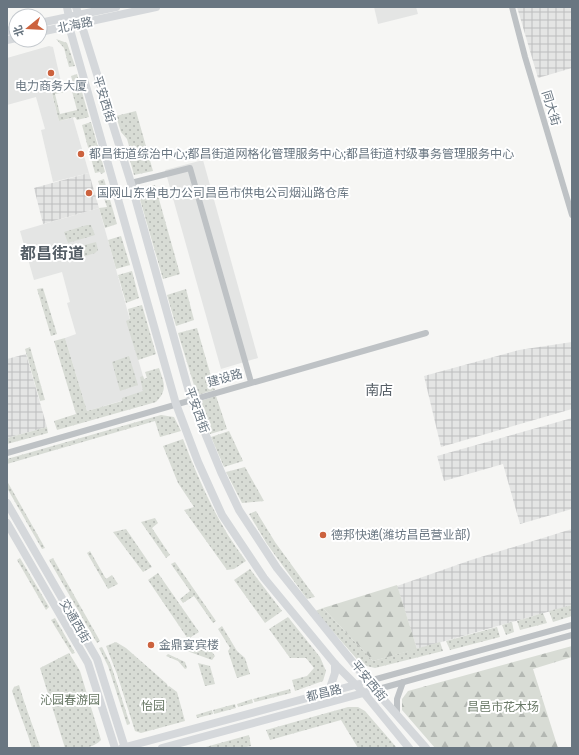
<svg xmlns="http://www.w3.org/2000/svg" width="579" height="755" viewBox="0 0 579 755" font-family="'Fira Sans Condensed','Noto Sans SC',sans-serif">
	<defs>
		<pattern id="industrial-grid" width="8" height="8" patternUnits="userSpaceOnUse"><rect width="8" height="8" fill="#e4e5e4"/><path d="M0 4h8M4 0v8" fill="none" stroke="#bdbebe"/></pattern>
		<pattern id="green-dots" width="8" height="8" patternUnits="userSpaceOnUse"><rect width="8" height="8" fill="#d8dcd5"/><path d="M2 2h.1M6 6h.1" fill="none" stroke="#b3b7b2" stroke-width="1.8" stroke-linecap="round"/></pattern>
		<pattern id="forest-firs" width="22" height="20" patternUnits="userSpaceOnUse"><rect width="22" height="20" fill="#d8dcd5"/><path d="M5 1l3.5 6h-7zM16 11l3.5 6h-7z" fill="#b3b7b2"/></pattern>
	</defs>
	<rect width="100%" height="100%" fill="#f6f6f4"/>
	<g fill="#e4e5e4">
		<polygon points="374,7 416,7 418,14 378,24"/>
		<polygon points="49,46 53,47 61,82 50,87 59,121 73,118 89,173 53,182 41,130 45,129 36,97 7,105 7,58"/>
		<polygon points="203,160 258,358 221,369 165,170"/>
		<polygon points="99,208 130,320 127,321 148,393 87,411 65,338 76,334 67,303 70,302 62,272 34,280 20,231"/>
	</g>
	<g fill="url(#industrial-grid)">
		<polygon points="517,7 572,7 572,68 538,78"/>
		<polygon points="89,173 99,208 43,224 34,188"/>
		<polygon points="572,342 572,409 441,447 424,376 519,350"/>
		<polygon points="26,354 47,427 7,438 7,359"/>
		<polygon points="572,418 572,509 520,524 503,464 444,481 437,456"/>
		<polygon points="572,529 572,605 417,649 397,586 471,560"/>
	</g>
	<g fill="url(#green-dots)">
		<polygon points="56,39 67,43 75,66 69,67 64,48"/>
		<polygon points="77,74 89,117 77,120 75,117 59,121 50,86 60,82 61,89 65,88 66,92 55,94 60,114 77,110 70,84 73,83 71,76"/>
		<polygon points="136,111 153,171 134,175 130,160 131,153 127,139 121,132 116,116"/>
		<polygon points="91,122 105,172 101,174 100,172 95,173 82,125"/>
		<polygon points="104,179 117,224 105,228 99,208 107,207 98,181"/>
		<polygon points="155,185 180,274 163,279 137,189"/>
		<polygon points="87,225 91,225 95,235 68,243 64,232"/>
		<polygon points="121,236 130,265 116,269 108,240"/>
		<polygon points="96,242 98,250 95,253 73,260 70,249"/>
		<polygon points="132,271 139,298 126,303 118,275"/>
		<polygon points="43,288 57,334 51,336 37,289"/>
		<polygon points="186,289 194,320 176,326 167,295"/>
		<polygon points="142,305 156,354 138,360 126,321 130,319 128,309"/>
		<polygon points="197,328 215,390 197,395 178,333"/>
		<path d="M65,338L87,411L122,401V398L143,391L140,377L143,376L144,379L147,378L145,372L159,368C164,383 168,390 156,402L57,430L54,421L76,414L54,341Z"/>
		<polygon points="30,347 45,400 40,401 25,349"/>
		<polygon points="129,356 138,385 120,391 112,362"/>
		<polygon points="216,396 227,429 210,434 197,402"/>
		<polygon points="161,415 174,417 181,431 160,437 155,421 7,464 7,459"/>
		<polygon points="47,427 48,433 7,444 7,438"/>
		<polygon points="229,431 243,461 224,467 211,437"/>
		<path d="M183,439C200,483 217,523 246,561L234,569L227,570L184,510L194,507L178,483L163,446Z"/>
		<polygon points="245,467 264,501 242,503 226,472"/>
		<polygon points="7,481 45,548 42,549 7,488"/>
		<polygon points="256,511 275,542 315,597 307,599 267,544 249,514"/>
		<polygon points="155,518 158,523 152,528 170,555 166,558 141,522"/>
		<polygon points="126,529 152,567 143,572 113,532"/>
		<polygon points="90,551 106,579 112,575 118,584 108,589 87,553"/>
		<polygon points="20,558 49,607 46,610 17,560"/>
		<polygon points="53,558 100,641 97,643 49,560"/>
		<polygon points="175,562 216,621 213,623 194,596 183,603 180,599 190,591 171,564"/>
		<polygon points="250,569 282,611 265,623 234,580"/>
		<polygon points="158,573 199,632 188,639 148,580"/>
		<polygon points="572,605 572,616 553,622 549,611"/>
		<polygon points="323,608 373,661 440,642 443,651 375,668 362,665 315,611"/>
		<polygon points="543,613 547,623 520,630 517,621"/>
		<polygon points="288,617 320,657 326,671 323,681 295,691 292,680 307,676 314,668 306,658 290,658 269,629"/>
		<polygon points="55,618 75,653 72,654 51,620"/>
		<polygon points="512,622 514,632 506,635 502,625"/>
		<polygon points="222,626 237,651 245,658 250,674 237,678 228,651 230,648 218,629"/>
		<polygon points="497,627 500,637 450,650 446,641"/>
		<polygon points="203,640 215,656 212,660 187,651"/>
		<polygon points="116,642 126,648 167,684 168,687 169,686 177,692 185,721 141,733 135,731 117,674 106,646"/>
		<polygon points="102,647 111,665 130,724 127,725 108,666 99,648"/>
		<path d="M69,653L80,671L101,740C91,750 79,748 65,748L40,668Z"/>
		<polygon points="168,654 185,662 187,668 185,669 178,661 166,656"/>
		<polygon points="198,663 210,666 215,684 205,686"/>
		<path d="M19,685C25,706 33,726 40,747L32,748C26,728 18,710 12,691L14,687Z"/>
		<polygon points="290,689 291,693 255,702 253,699"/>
		<polygon points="252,699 253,703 238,707 237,704"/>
		<polygon points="235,704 236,708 214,714 213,710"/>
		<polygon points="348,707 358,707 365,711 397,748 358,748 341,720 270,740 266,730"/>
		<polygon points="212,710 213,714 197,718 196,715"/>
		<polygon points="249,735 251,746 242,748 202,748"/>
	</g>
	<g fill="url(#forest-firs)">
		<polygon points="397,585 417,649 373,661 323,608"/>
		<polygon points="572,646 572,657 533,669 558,748 435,748 402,710 402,699 408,691"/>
	</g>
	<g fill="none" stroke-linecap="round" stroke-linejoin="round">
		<g stroke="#bec2c5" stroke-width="6">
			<polyline points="512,7 525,57 572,215"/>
			<polyline points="131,183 190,168 251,382"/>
			<polyline points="7,453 426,333"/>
			<polyline points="369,681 572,625"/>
			<polyline points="375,690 572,635"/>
			<polyline points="397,714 397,699 403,682"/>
		</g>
		<g stroke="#d5d8db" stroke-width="8">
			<polyline points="67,7 69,17 69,26 176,404 198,462 222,515 264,578 335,664 364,693 409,748"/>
			<polyline points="76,7 131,183 191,399 221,472 239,510 277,568 375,690 426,748"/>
			<polyline points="40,23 116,7"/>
			<polyline points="7,31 16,29"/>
			<polyline points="40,32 156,7"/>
			<polyline points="7,40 16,38"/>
			<polyline points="7,503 97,659 125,748"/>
			<polyline points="7,523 88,663 115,748"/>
			<polyline points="329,691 335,673 335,664"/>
			<polyline points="122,748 359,684"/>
			<polyline points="162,748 367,692"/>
		</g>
	</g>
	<g fill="#cc623e" stroke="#fff" stroke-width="1.5">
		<circle cx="51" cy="73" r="4"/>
		<circle cx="81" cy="154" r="4"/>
		<circle cx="89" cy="193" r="4"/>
		<circle cx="323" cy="535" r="4"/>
		<circle cx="151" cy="645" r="4"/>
	</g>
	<g text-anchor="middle" stroke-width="4" stroke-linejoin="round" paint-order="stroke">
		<g font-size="12" fill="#697681" stroke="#fff">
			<text transform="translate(75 25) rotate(-12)" y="4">北海路</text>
			<text transform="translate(104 99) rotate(73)" y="4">平安西街</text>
			<text transform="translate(551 108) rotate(73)" y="4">同大街</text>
			<text transform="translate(225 378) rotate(-16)" y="4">建设路</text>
			<text transform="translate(197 410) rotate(70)" y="4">平安西街</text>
			<text transform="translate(75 621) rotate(60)" y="4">交通西街</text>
			<text transform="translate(369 681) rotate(51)" y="4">平安西街</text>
			<text transform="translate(324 693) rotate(-14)" y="4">都昌路</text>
		</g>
		<g font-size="12" fill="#697681" stroke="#fff" text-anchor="start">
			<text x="51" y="90" text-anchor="middle">电力商务大厦</text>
			<text x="89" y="158">都昌街道综治中心;都昌街道网格化管理服务中心;都昌街道村级事务管理服务中心</text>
			<text x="97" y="197">国网山东省电力公司昌邑市供电公司烟汕路仓库</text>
			<text x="331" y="539">德邦快递(潍坊昌邑营业部)</text>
			<text x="159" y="649">金鼎宴宾楼</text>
		</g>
		<g font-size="12" fill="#6a7967" stroke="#fff">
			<text x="70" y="704">沁园春游园</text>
			<text x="153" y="710">怡园</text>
			<text x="503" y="711">昌邑市花木场</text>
		</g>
		<g font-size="14" fill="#565f67" stroke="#fff">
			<text x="379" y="395">南店</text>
		</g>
		<g font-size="16" font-weight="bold" fill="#565f67" stroke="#fff">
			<text x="52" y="259">都昌街道</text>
		</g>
	</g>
	<rect width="579" height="755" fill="none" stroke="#697681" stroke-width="16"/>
	<g transform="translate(28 28) rotate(252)"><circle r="19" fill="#ffffff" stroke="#c3c8cd"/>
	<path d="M0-3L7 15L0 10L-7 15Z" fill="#cc623e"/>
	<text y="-6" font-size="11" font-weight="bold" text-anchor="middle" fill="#697681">北</text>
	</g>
</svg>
